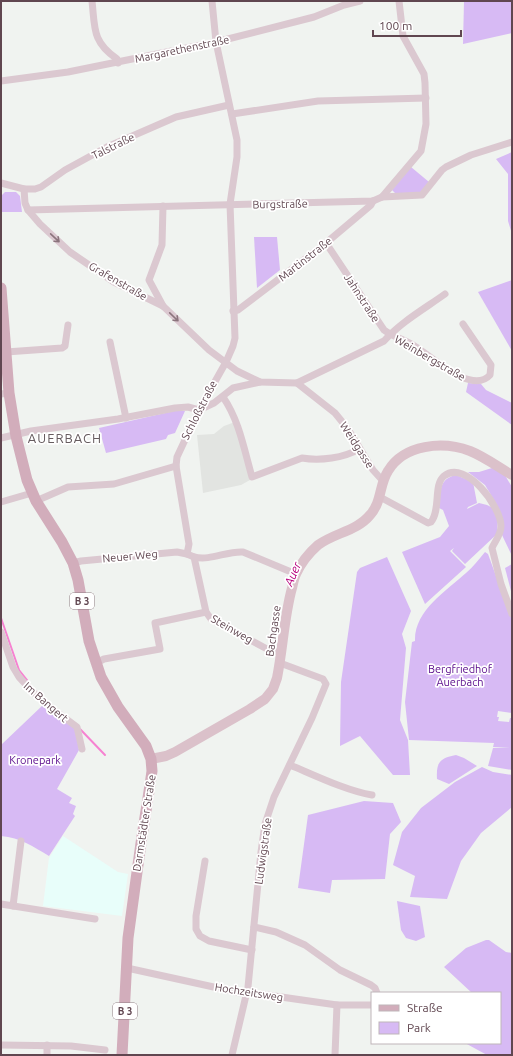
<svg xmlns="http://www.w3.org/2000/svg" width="513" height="1056" viewBox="0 0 513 1056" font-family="Ubuntu,sans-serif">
	<rect width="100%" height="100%" fill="#f0f3f0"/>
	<polygon fill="#e8fefa" points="63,836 118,872 128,874 122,916 43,906 49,858"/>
	<polygon fill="#e2e4e1" points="235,422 250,480 241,485 203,493 197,435 214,434 224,426"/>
	<g fill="#d7baf4">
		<polygon points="464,1 512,1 512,33 463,44"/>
		<polygon points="512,152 512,234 508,221 508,174 496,159"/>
		<polygon points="411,167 429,182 420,193 396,194 392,190"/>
		<polygon points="5,192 16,192 20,196 22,212 2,212 2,195"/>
		<polygon points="254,237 277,237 280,270 257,288"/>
		<polygon points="512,280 512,351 478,292"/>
		<polygon points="468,383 481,384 486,390 512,403 512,425 466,392"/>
		<polygon points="174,411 185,411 175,433 168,435 166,439 106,453 99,428"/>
		<polygon points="492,468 503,472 512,487 512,556 502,535 497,505 485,485 468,472 479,472"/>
		<path d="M456,475L473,482L477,503L468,507L467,509L479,503L487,505L495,509L498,518L497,534L465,564L452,551L454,548L450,551L466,567L425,604L402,552L440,537L449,526L443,510L439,508C441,492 438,479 456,475Z"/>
		<path d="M485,552L488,554L512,620V713L498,711L497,717H499L498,721L509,722L510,718H512V770L488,766L493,748L510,747H493L494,743L409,740L405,702L412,642L415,641C414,611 446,591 466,573C473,567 479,559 485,552Z"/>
		<polygon points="387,557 411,611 402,634 406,648 400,720 408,740 410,775 393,775 360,736 340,746 341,682 357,572 360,568"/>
		<polygon points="512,564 512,595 505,568"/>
		<path d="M43,705L75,728L79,750L57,789L72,798L69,803L76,806L73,814L75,816L49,856C32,846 21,838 1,836V745Z"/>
		<path d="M456,755L464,758L477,766L449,784L437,779C436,762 440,758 456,755Z"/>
		<polygon points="482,767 493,772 512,775 512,807 481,833 461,861 447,899 410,897 415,876 393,865 402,832 421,808 455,782"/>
		<polygon points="364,801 393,803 401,822 390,834 385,879 332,880 330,893 298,888 308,815"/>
		<polygon points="397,901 420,906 425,937 416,941 406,938 401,930"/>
		<polygon points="486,940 489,940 506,952 512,953 512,1055 487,1055 465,1043 500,1043 500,993 472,993 444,967 466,948"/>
	</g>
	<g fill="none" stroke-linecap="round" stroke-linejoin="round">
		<g stroke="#f682d1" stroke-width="2">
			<polyline points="1,618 19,670 27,680"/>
			<polyline points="80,729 105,755"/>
		</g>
		<g stroke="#dbc8d0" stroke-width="7">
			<path d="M92,1C95,28 92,42 117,59L118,63"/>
			<polyline points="212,1 216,42 237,140 237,157 230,204 235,338 233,346 226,362 199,410 177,457 176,466 189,544 187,554 194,557 206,612 211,619 267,649 282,653"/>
			<polyline points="1,81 68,72 216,42 314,17 344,5 360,1"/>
			<polyline points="232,114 318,101 426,98"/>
			<polyline points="1,183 24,189 35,189 41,187 65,170 107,147 176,117 229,105"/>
			<polyline points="24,189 25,203 28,210 40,224 70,252 114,282 163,306 209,350 237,371 260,382 297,383 335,413 348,429 373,470 383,481"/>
			<polyline points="382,197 421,151 426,124 425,83 424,74 403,36 399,1"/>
			<polyline points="28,210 373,201 382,197 422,195 442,170 446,167 471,155 512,142"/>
			<path d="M326,243L384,330C393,337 406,340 416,347C432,357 472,395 490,375L491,365L463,324"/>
			<polyline points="163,306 149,280 162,245 163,206"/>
			<polyline points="233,311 238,310 326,243 371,205 373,201"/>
			<polyline points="110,342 126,418"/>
			<polyline points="6,352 62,348 65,346 68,325"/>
			<path d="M297,383L384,341C401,322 424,309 445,294"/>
			<polyline points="1,394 9,393"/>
			<path d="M223,397C239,420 244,449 252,477L302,458C320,461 344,458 359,449"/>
			<polyline points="1,438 31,431 118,419 175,408 188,407 199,410 214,403 233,388 260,382"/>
			<path d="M380,497L428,523L431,522C441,510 433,485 444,476C466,459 501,507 501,526C501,535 495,541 492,548L501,584L512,614"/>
			<polyline points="36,501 68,487 114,484 176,466"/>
			<polyline points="1,502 32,493"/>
			<path d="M194,557C211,561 226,551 243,552L296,574"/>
			<polyline points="73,563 81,561 177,552 187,554"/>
			<polyline points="1,632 13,667 19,677 32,691 46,704 77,727 82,749"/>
			<polyline points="96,663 104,659 160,649 155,623 206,612"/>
			<path d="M290,765C314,775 347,791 372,795"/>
			<polyline points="205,861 196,916 196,929 200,936 209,941 252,950"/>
			<polyline points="1,904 95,919"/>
			<polyline points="13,906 21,841"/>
			<polyline points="254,927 276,932 305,945 340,970 371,985 375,988 377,993"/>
			<polyline points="127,968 241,993 253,993 337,1005 372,1005"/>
			<polyline points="1,1045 71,1046 105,1050"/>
			<polyline points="47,1055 47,1045"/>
			<polyline points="232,1055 248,987 261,852 265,824 274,797 312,718 326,684 323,679 280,663"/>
			<polyline points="335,1055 337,1005"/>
		</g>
		<path stroke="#dbc1ca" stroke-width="10" d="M151,759L166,756L175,752L250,709L265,699L273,689L277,678C283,648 284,617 292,588C293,584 294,578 296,574C301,563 310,552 318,545C334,533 357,531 370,515C382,502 379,485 388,471C404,444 443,441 470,451C485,457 498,467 512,475"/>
		<polyline stroke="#d2adbb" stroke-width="11" points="1,288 9,393 16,436 27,480 36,501 62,542 73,563 78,580 89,641 101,677 118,707 146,746 151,759 152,771 150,785 141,843 128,938 122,1055"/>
	</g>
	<defs><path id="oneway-shaft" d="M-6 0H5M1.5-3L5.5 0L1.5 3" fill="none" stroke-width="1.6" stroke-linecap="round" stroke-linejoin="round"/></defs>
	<g stroke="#8b747d">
		<use href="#oneway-shaft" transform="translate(55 238) rotate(43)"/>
		<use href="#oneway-shaft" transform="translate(174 317) rotate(44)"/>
	</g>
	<g text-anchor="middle" stroke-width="3.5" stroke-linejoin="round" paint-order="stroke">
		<g fill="#fff" stroke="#907e84" stroke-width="1">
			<rect x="70" y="593" width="24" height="16" rx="3"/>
			<rect x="113" y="1003" width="24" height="16" rx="3"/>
		</g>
		<g font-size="10" font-weight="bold" fill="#604650">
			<text x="82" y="605">B 3</text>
			<text x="125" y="1015">B 3</text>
		</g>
		<g font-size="11" fill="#604650" stroke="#fff">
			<text transform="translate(182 49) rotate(-12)" y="4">Margarethenstraße</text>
			<text transform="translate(113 146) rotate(-26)" y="4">Talstraße</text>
			<text transform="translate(280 204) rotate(-1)" y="4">Burgstraße</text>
			<text transform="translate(305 259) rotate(-38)" y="4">Martinstraße</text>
			<text transform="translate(118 281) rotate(30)" y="4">Grafenstraße</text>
			<text transform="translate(362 298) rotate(57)" y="4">Jahnstraße</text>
			<text transform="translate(430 358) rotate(30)" y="4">Weinbergstraße</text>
			<text transform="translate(199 410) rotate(-63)" y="4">Schloßstraße</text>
			<text transform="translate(357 445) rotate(57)" y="4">Weidgasse</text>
			<text transform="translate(130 556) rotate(-5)" y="4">Neuer Weg</text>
			<text transform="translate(232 629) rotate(30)" y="4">Steinweg</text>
			<text transform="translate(273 631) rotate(-82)" y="4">Bachgasse</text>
			<text transform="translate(46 702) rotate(41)" y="4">Im Bangert</text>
			<text transform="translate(144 823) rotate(-81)" y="4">Darmstädter Straße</text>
			<text transform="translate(263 851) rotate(-82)" y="4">Ludwigstraße</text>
			<text transform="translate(249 992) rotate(9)" y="4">Hochzeitsweg</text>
		</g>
		<g font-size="11" fill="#5a0c8b" stroke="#fff">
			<text x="460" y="673">Bergfriedhof<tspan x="460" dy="13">Auerbach</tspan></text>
			<text x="35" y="764">Kronepark</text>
		</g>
		<g font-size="12" font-style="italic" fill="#b8007d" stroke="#fff">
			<text transform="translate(293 574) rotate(-67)" y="4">Auer</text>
		</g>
		<g font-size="13" letter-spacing="1" fill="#665c5f" stroke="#fff">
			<text x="65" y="443">AUERBACH</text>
		</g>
	</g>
	<rect width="513" height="1056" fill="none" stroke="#604650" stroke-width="4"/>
	<rect x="371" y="992" width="130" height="52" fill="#ffffff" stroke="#bfb5b9"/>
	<rect x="379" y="1005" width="20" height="6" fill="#d2adbb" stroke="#bfb5b9"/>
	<text x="407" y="1012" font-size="12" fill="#604650">Straße</text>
	<rect x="379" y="1022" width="20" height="12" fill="#d7baf4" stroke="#bfb5b9"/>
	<text x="407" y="1032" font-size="12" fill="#604650">Park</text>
	<path d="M373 30v6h88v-6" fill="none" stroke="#604650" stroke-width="2"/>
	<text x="379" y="30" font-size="12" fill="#604650" stroke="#ffffff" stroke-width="3" paint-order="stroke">100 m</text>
</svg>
